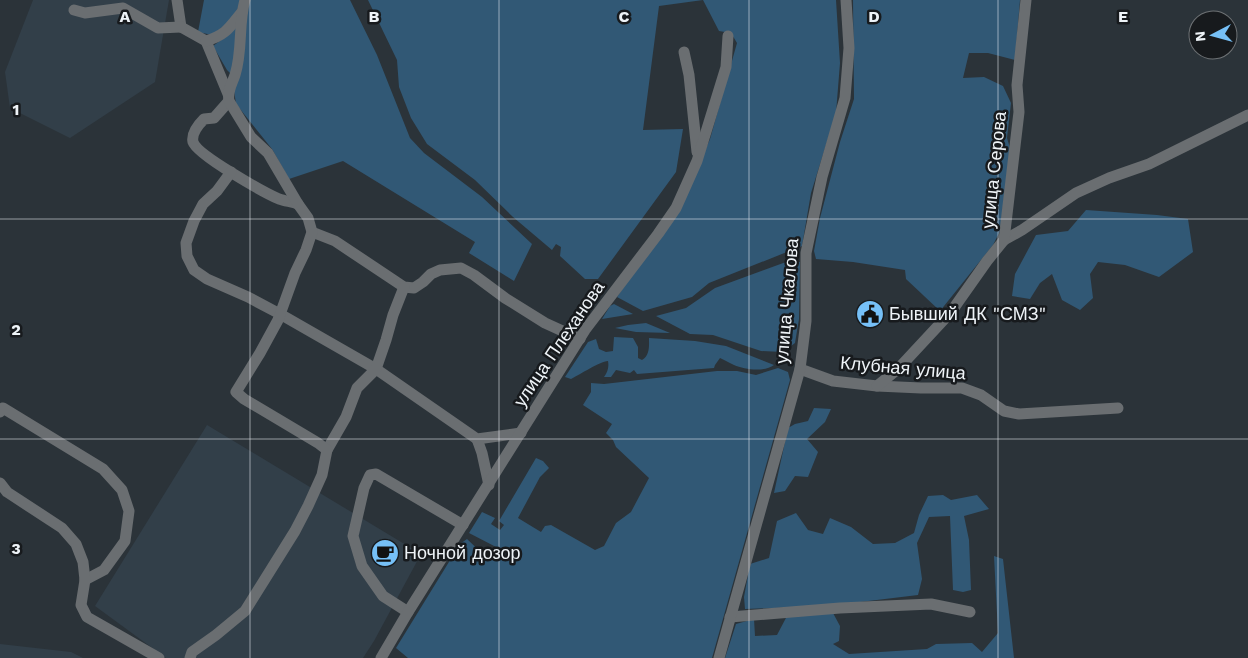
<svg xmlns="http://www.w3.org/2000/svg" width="1248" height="658" viewBox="0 0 1248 658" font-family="'Work Sans',sans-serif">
	<rect width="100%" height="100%" fill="#2b3339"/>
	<g fill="#323f49">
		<polygon points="33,0 169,0 155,82 70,138 10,108 5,72"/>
		<polygon points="207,425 421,554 374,641 363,658 166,658 95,606"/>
		<polygon points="0,644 71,652 83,658 0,658"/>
	</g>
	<g fill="#315875">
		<path d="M204,0H241C237,16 225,26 212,35L198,32Z"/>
		<polygon points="248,0 350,0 377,55 410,138 424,153 482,197 532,244 514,281 469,253 475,242 343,161 289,179 272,149 236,104 234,90"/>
		<polygon points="368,0 836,0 840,63 836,113 811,193 802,246 709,283 692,297 643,311 617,297 684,199 710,139 737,43 731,33 719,31 703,0 659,6 643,130 683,129 676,172 598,279 585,279 560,256 561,247 556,244 552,250 513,217 475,180 427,144 411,118 399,87 397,60"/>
		<polygon points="853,0 1020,0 1015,60 988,53 969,53 963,78 984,77 1003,86 1011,103 1007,138 1010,148 1000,231 993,245 940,311 906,279 905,270 853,262 816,259 814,251 820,218 840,142 854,99"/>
		<polygon points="236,26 238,35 231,74 227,70 213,46 229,34"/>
		<polygon points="1086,210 1157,215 1188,219 1193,252 1159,277 1125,265 1098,262 1090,274 1093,298 1080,310 1062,300 1052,274 1040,283 1030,299 1012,296 1015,274 1036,235 1068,231"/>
		<polygon points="786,262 800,262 799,319 795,343 783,352 761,351 713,335 690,334 656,316 686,308 715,288"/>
		<polygon points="614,304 633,314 602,319 610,306"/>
		<polygon points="646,323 670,333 636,332 615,328 628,325"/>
		<path d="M614,337L633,338L638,347V358L642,360C650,355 649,346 649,338L695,341L726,346L774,365C765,372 745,370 734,365C729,363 725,360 720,358L715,365L714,368L637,374L634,370L630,373L616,370L611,377H604C608,372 609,367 608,361C599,362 581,374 571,379L565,377L588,342L596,339L599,349L606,352L613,351Z"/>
		<polygon points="778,368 788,372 790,380 712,658 408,658 396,648 460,544 467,539 488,559 492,558 498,548 469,533 482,512 495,518 491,524 500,530 504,525 499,521 536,458 543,461 549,468 540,477 518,518 541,532 545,526 551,525 595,550 604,546 616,523 631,512 649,478 616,447 613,440 606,433 612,424 583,405 591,392 591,383 604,384 717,371 737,371 756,375"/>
		<polygon points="814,408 831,409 825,422 807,439 818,452 808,477 795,476 785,491 774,493 788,428 795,424 808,421"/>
		<polygon points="943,495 951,500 977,495 989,509 964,516 969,540 971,590 963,592 953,590 950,516 929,517 917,543 922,579 918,595 827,606 745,609 744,597 750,564 769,558 777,521 796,513 808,530 823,534 830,518 851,527 873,544 895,543 914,533 919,515 928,496"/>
		<polygon points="994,556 1003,559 1014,658 725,658 736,624 754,619 755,636 777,635 787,616 833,613 840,626 839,641 833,644 849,654 927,649 936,644 972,643 982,652 998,633"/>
	</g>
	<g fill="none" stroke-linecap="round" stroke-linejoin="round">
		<g stroke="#6a6e71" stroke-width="11">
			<polyline points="177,0 181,27 206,41 228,94"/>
			<polyline points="74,10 85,13 123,8 158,28 181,27"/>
			<path d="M206,41C226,35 229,28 242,12"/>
			<polyline points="684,52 689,75 697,152"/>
			<path d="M229,101L214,118L204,119C198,125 191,133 193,142C197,155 265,193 279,199C285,201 292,202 298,204"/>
			<polyline points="231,172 217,191 203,204 194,221 186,243 187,256 194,270 207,279 248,297 280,314 376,369 477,439 521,433"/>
			<polyline points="312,232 335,241 404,287 414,288 423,282 431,274 440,270 461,268 474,275 505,298 545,323 580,339"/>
			<polyline points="1004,240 1022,230 1076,193 1109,178 1149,164 1248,115"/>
			<polyline points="800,369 833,381 877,386 921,388 962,388 981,395 1004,411 1019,414 1118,408"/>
			<polyline points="877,386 898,369 951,312 987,261 1004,240 1019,112 1017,85 1026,0"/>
			<polyline points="0,412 3,408 103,469 122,490 129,511 125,541 104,570 85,580"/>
			<polyline points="477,439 482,453 489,485"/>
			<polyline points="327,450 346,417 357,388 376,369 386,340 393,315 404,287"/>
			<polyline points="0,483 7,492 62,528 76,544 83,562 85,580 81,605 87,617 159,658"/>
			<polyline points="408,612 383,596 362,566 353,536 364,488 370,475 376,474 463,525"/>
			<polyline points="730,617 840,608 931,604 970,612"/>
			<path d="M190,658L192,652L216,635L245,611L295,531L308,506L322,475L327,450L318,443L244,399L236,392L260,353L278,320L295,273L306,250L312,232L308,218L298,204L268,153L251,137L229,101C227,91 232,84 235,75C243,50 238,24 245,0"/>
			<polyline points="381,658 408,612 585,330 658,234 676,208 697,161 726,67 728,36"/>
			<polyline points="719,658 800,369 806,321 806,253 822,177 845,98 849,48 846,0"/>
		</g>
	</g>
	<path fill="none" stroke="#eef3f7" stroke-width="1" stroke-opacity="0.55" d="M250,0V658M499,0V658M749,0V658M998,0V658M0,219H1248M0,439H1248"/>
	<defs>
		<g id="civic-disc" transform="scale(1.4375)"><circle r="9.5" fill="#76c0f7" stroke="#171a1d"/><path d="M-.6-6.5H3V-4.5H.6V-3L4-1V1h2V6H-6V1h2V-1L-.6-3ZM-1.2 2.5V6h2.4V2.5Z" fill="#111"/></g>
		<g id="cafe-disc" transform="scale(1.4375)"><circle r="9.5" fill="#76c0f7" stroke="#171a1d"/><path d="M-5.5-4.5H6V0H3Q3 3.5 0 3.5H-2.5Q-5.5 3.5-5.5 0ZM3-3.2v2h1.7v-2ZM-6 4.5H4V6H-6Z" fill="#111"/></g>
	</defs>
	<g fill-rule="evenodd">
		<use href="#civic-disc" x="870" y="314"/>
		<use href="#cafe-disc" x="385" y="553"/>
	</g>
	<g text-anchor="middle" stroke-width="5" stroke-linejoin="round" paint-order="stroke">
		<g font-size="18" fill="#eef3f7" stroke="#171a1d">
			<text transform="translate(994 170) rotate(-84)" y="6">улица Серова</text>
			<text transform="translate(787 301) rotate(-85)" y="6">улица Чкалова</text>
			<text transform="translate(559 344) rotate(-56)" y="6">улица Плеханова</text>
			<text transform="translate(903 368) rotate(5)" y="6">Клубная улица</text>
		</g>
		<g font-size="18" fill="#eef3f7" stroke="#171a1d" text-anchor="start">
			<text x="889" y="320">Бывший ДК "СМЗ"</text>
			<text x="404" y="559">Ночной дозор</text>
		</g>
	</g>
	<g font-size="16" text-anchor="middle" font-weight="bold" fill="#eef3f7" stroke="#171a1d" stroke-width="5" stroke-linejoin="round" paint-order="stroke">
		<text x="125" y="22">A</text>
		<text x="374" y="22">B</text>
		<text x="624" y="22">C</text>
		<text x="874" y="22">D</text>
		<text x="1123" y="22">E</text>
		<text x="16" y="115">1</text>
		<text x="16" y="335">2</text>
		<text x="16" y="554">3</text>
	</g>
	<g transform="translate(1213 35) rotate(264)"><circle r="24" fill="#171a1d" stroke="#6d7174"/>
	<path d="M0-4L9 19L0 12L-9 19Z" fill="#76c0f7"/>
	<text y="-8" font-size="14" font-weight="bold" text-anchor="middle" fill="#eef3f7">N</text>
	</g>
</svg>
